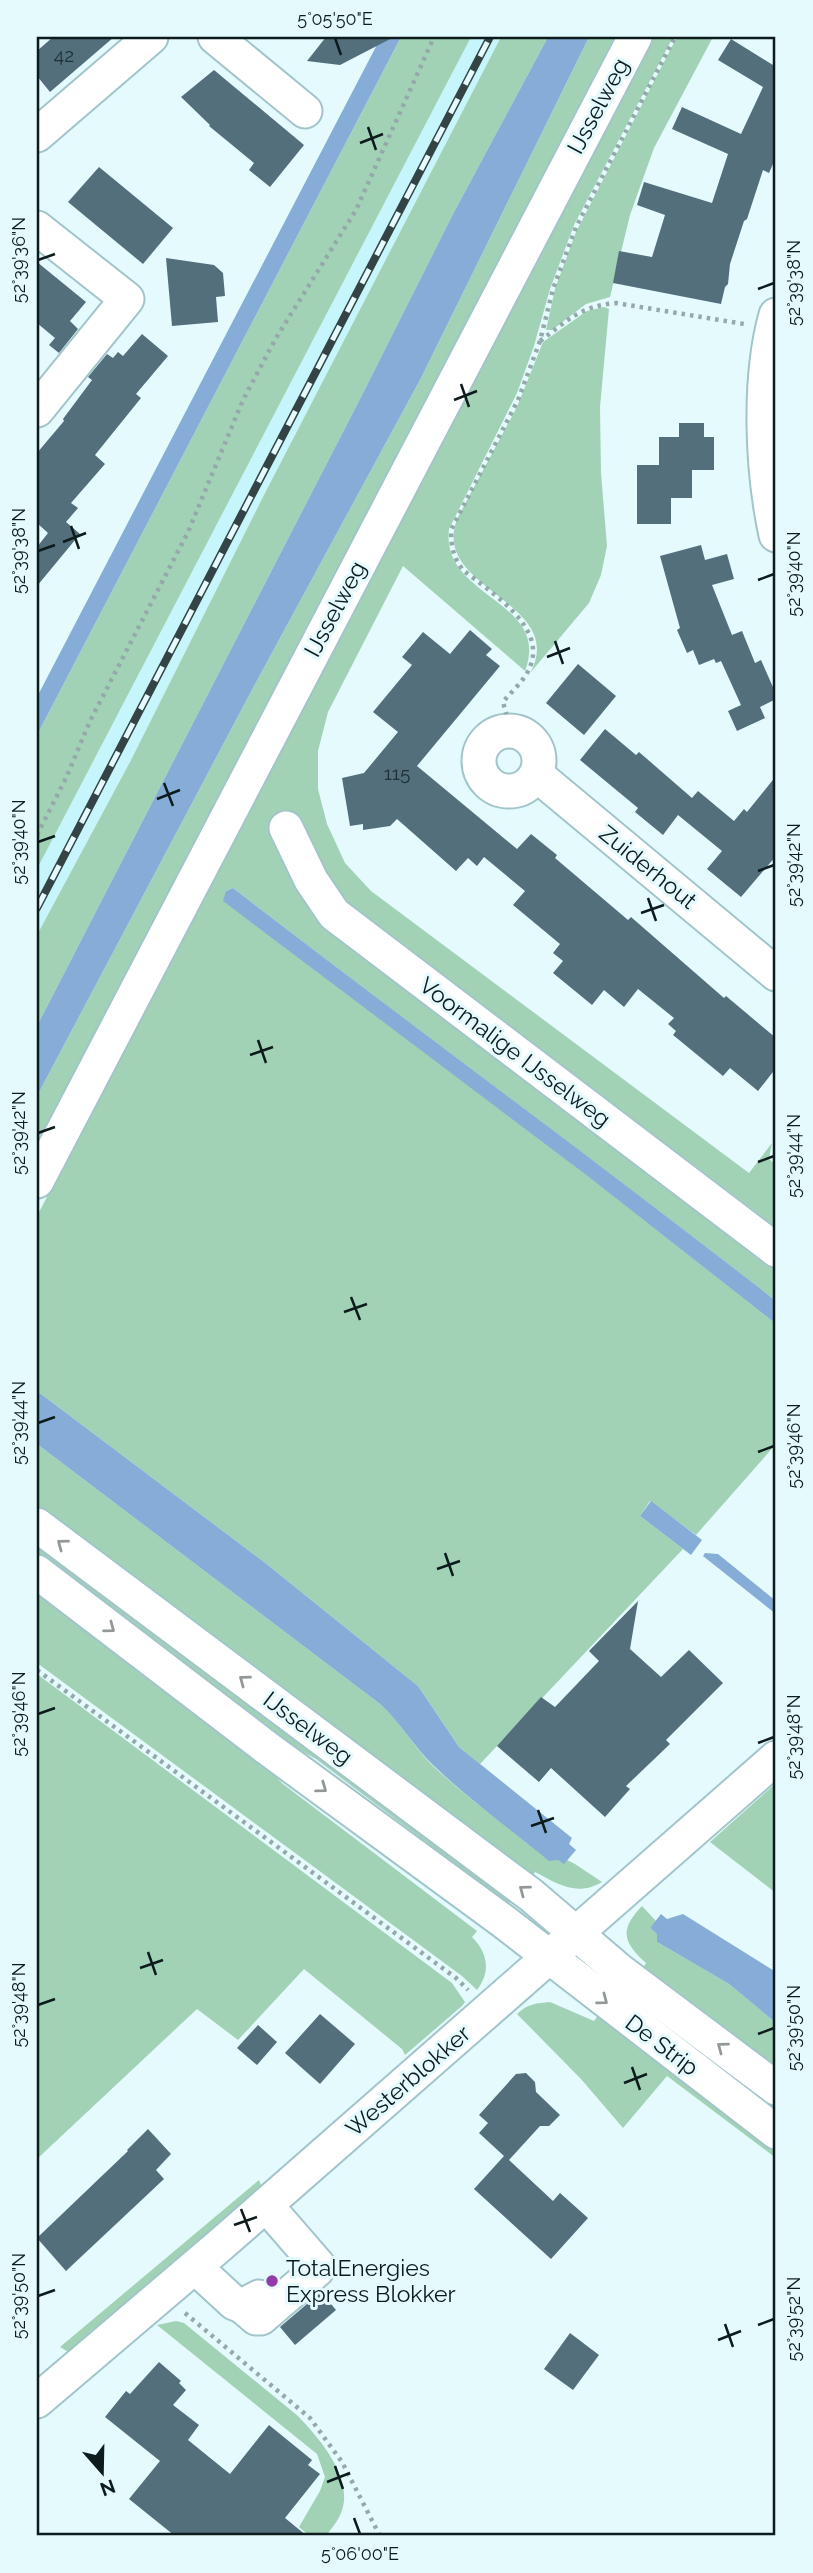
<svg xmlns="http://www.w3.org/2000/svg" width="813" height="2573" viewBox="0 0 813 2573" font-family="Raleway,sans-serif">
	<rect width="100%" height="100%" fill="#e4fafd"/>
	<polygon fill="#c6f5fb" points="471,37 501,37 264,495 130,762 37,935 37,869"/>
	<g fill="#a1d2b6">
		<polygon points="401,37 471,37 37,869 37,735"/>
		<polygon points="501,37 548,37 453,214 361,397 37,1026 37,935 130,762 264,495"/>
		<polygon points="589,37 617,37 37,1146 37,1096 254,686 421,378"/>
		<path d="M652,37H673L574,225L550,289L534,346L517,393L449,529C440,598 552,600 525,671L403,566L328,712L318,751V789L327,824L345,863L371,891L749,1173L772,1143L769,1159L776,1165V1227L354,908L333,886L272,836C284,873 307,901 333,931L776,1266V1301C599,1163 413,1027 233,888L226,891L776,1324V1444L696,1535L650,1501L640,1516L683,1549L480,1764L459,1747L418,1686L264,1562L37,1391V1216Z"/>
		<polygon points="677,37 713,37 654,148 630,215 610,297 586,304 552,330 546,330 555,289 576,232"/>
		<path d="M604,307L609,309L600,407L601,473L607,546L601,575L589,603L531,672C567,600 427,589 458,517L517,407L543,342L587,311Z"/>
		<path d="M37,1444L380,1704C400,1722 413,1746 432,1765C468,1799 510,1829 549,1860H558L564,1863L567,1860L575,1864L602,1882C577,1897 558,1884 535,1872L530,1880L37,1515Z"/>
		<polygon points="37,1534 517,1896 508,1904 316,1759 238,1717 37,1562"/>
		<path d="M37,1585L232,1732L283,1784L477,1931L472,1937C488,1953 491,1972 477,1990L462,1976L37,1663Z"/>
		<polygon points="37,1674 452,1983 465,2002 462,2006 405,2055 402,2049 304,1969 238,2040 197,2009 37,2159"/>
		<polygon points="776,1783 776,1893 710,1842"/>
		<path d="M642,1906L656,1921L650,1928L657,1934V1942L729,1984L776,2023V2073L641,1971L646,1963C623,1942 619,1930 642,1906Z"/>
		<path d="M550,2002L594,2021L599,2014L776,2142V2158L667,2076L623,2128L581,2079L517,2014C527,2004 537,2003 550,2002Z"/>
		<polygon points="259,2180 263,2190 73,2355 60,2347"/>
		<path d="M176,2321L184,2323L298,2416C319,2438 355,2479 341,2513C338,2521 331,2529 326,2536H304L306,2533L299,2527L320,2491L325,2477L317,2454L157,2325Z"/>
	</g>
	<g fill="#86add7">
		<polygon points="381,37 401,37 37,735 37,697"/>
		<polygon points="548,37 589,37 421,378 254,686 37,1096 37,1026 361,397 453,214"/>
		<path d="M233,888C413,1027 600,1163 776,1301V1324L585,1174L223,901L226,891Z"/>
		<path d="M37,1391L264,1562L418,1686L459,1747L572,1838L569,1844L576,1850L564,1864L558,1860L549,1861C510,1829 468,1799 433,1765C413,1746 400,1722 380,1704L37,1444Z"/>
		<polygon points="651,1501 702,1540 691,1555 640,1516"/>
		<polygon points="705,1553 718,1554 776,1601 776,1614 703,1556"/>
		<polygon points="661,1914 667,1919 683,1914 776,1972 776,2023 729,1984 657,1942 657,1934 650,1928"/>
	</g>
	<g fill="#536f7c">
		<polygon points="53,37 114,37 50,92 37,76 37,51"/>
		<polygon points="326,37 394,37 340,65 307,61"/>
		<polygon points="731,39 773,65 776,58 776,157 769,173 763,170 747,219 744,221 730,264 728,284 725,287 721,304 613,283 619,251 652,257 665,215 637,205 644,182 712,203 728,154 672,129 682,107 741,134 763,87 718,60"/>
		<polygon points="214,70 304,145 270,187 249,170 254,163 209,126 210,125 181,97"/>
		<polygon points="99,167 173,228 143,264 68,202"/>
		<polygon points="166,258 214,265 223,273 225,296 216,297 218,322 172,326"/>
		<polygon points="37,262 86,302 70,321 78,329 59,353 49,345 55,338 37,323"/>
		<polygon points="142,334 168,356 136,394 141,398 95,455 105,464 71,503 78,508 66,522 80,534 37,586 37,547 48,533 37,523 37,453 64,421 63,419 92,380 88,377 107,354 113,358 118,352 123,356"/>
		<polygon points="679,423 704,423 704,437 714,437 714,470 692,470 692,498 671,498 671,524 637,524 637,465 659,465 659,437 679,437"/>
		<polygon points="701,545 705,560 727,554 734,579 712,585 732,635 742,631 755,663 761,660 776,694 776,699 760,707 765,718 737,731 728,711 741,705 721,661 716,663 714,659 699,665 693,650 687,653 677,630 680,628 660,556"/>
		<polygon points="470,630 492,649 486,655 500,666 417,766 517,849 531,834 557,855 555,858 628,920 631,917 724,998 726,996 776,1038 776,1068 758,1091 730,1068 723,1076 673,1035 676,1031 668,1024 674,1018 638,989 624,1007 604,990 592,1005 553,973 563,961 553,953 560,944 513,905 525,891 484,857 477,866 468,858 456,871 397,819 390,826 363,830 363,824 350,826 342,778 364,773 398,732 373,712 412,665 402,657 423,632 450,654"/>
		<polygon points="578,664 616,696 584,735 546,703"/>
		<polygon points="605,729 636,755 639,752 692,798 698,791 734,821 744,809 747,812 776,776 776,856 741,897 707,869 722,851 678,815 663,835 635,812 638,808 580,760"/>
		<polygon points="638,1601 630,1649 661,1677 689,1650 723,1683 666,1740 670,1744 626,1786 630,1789 605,1817 551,1768 539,1782 497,1746 541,1697 555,1707 599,1661 589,1651"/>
		<polygon points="320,2014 355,2044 320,2084 285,2053"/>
		<polygon points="258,2025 277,2042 257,2065 237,2048"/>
		<polygon points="526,2073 535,2082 536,2092 560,2115 549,2126 540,2126 509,2160 553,2201 560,2193 588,2218 551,2259 474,2189 504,2156 479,2133 488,2123 479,2115 516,2074"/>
		<polygon points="148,2129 171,2154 156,2170 164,2179 66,2271 37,2238 128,2151 127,2150"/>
		<polygon points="321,2292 336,2310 295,2345 280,2327"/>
		<polygon points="570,2333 599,2355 573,2390 544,2369"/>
		<polygon points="159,2362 181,2381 179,2383 186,2390 173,2405 199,2425 188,2440 230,2474 269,2425 312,2460 308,2465 320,2474 285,2518 307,2536 175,2536 129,2499 160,2461 105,2417 126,2391 130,2394"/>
	</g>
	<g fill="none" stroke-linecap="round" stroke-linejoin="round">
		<g stroke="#a2c5ca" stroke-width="37">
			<g id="minor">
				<polyline points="215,37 305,111"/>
				<polyline points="37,135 151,37"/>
				<polyline points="37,228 127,299 37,410"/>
				<path d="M776,315C758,379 762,470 776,535"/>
				<circle cx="509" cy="761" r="30"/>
				<polyline points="537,775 776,974"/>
				<polyline points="286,828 311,880 334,914 776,1250"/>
				<polyline points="37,1181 635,37"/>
				<polyline points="37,1525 531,1895 620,1971 776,2088"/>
				<polyline points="37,1572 267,1748 503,1921 776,2132"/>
				<polyline points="195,2267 234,2303 242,2306 259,2297"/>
				<polyline points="242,2306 256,2318 261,2318 317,2270 318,2265 266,2205"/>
				<polyline points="37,2401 219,2246 776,1758"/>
			</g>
		</g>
		<g stroke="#95a8aa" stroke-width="4.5" stroke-dasharray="3.5 5" stroke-linecap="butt">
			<path d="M540,341C567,321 580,306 616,303L744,324"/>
			<path d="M511,732L503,702C512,691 525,680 530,667C547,626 490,592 463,570C453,557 451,546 451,530L518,400L540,341L553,289L576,227L675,37"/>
			<polyline points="37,835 66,778 90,721 188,532 243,400 276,338 356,210 434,37"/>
			<polyline points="37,1670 456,1978 468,1990"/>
			<polyline points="185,2313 310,2418 342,2462 380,2536"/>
		</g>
		<use href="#minor" stroke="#fff" stroke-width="33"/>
		<g stroke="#344446" stroke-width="8">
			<polyline id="rail" points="37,908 490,37"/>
		</g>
		<use href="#rail" stroke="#e4fafd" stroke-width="5" stroke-dasharray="16" stroke-linecap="butt"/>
	</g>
	<defs><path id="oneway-chevron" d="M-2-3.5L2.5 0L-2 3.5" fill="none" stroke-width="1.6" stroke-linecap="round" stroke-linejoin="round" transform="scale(1.75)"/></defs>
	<g stroke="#929899">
		<use href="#oneway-chevron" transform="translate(62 1544) rotate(-143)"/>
		<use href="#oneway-chevron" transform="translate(110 1628) rotate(37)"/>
		<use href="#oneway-chevron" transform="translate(244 1680) rotate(-143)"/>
		<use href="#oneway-chevron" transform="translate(322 1788) rotate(36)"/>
		<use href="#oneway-chevron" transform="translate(524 1890) rotate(-143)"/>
		<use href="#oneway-chevron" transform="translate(603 2000) rotate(37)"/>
		<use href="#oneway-chevron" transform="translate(722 2047) rotate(-143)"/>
	</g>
	<path fill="none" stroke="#0d1b1d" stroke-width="2.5" d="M335,38L341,55M368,127L376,150M360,143L383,134M38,260L55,254M758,289L774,283M461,384L469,407M454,400L477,391M71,526L79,549M63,542L86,533M38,551L55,545M758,580L774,574M555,641L563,664M547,657L570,648M164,783L173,806M157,799L180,790M38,842L55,836M758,871L774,865M648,898L656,921M641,913L664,905M258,1040L266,1063M250,1055L273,1047M38,1133L55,1127M758,1162L774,1156M351,1297L360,1320M344,1312L367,1304M38,1423L55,1417M758,1452L774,1446M445,1553L453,1576M437,1569L460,1561M38,1714L55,1708M758,1743L774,1737M538,1810L546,1833M531,1826L554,1818M148,1952L156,1975M140,1968L163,1960M38,2005L55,1999M758,2034L774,2028M632,2067L640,2090M624,2083L647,2074M241,2209L250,2232M234,2225L257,2217M38,2296L55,2290M725,2324L733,2347M758,2325L774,2319M718,2340L741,2331M335,2466L343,2489M327,2482L350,2473M354,2518L360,2534"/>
	<circle fill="#933ba8" stroke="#e4fafd" stroke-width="2.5" cx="272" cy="2281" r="7"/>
	<g text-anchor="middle" stroke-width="6" stroke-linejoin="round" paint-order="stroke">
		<g font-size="19" fill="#1e3035">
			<text x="64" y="62">42</text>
			<text x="397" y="780">115</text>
		</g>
		<g font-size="23" fill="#0d1b1d" stroke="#e4fafd">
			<text transform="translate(598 106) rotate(-62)" y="8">IJsselweg</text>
			<text transform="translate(335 609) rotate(-62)" y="8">IJsselweg</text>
			<text transform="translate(648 867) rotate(39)" y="8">Zuiderhout</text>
			<text transform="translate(515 1052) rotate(37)" y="8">Voormalige IJsselweg</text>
			<text transform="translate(308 1728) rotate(37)" y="8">IJsselweg</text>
			<text transform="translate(662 2045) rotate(37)" y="8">De Strip</text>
			<text transform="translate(408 2081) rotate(-41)" y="8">Westerblokker</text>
		</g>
		<g font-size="23" fill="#0d1b1d" stroke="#e4fafd" text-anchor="start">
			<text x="286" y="2276">TotalEnergies<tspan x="286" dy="26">Express Blokker</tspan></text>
		</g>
	</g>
	<rect width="813" height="2573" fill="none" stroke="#e4fafd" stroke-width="77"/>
	<g transform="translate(102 2472) rotate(160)" stroke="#e4fafd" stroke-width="5" paint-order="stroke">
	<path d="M0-5L12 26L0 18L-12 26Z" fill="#0d1b1d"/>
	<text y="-10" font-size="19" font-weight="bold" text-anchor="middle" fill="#0d1b1d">N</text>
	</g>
	<rect x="38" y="38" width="736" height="2496" fill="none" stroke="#0d1b1d" stroke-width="2.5"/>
	<g font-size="18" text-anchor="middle" fill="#0d1b1d">
		<text x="335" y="25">5°05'50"E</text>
		<text transform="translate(19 260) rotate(-90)" y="6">52°39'36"N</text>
		<text transform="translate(794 283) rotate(-90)" y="6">52°39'38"N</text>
		<text transform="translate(19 551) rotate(-90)" y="6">52°39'38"N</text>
		<text transform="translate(794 574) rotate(-90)" y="6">52°39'40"N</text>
		<text transform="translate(19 842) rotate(-90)" y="6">52°39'40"N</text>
		<text transform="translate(794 865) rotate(-90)" y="6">52°39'42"N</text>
		<text transform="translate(19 1133) rotate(-90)" y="6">52°39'42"N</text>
		<text transform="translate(794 1156) rotate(-90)" y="6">52°39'44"N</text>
		<text transform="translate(19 1423) rotate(-90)" y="6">52°39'44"N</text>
		<text transform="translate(794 1446) rotate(-90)" y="6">52°39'46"N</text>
		<text transform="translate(19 1714) rotate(-90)" y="6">52°39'46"N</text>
		<text transform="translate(794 1737) rotate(-90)" y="6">52°39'48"N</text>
		<text transform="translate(19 2005) rotate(-90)" y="6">52°39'48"N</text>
		<text transform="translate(794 2028) rotate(-90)" y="6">52°39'50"N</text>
		<text transform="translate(19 2296) rotate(-90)" y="6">52°39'50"N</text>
		<text transform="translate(794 2319) rotate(-90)" y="6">52°39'52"N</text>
		<text x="360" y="2560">5°06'00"E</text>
	</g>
</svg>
